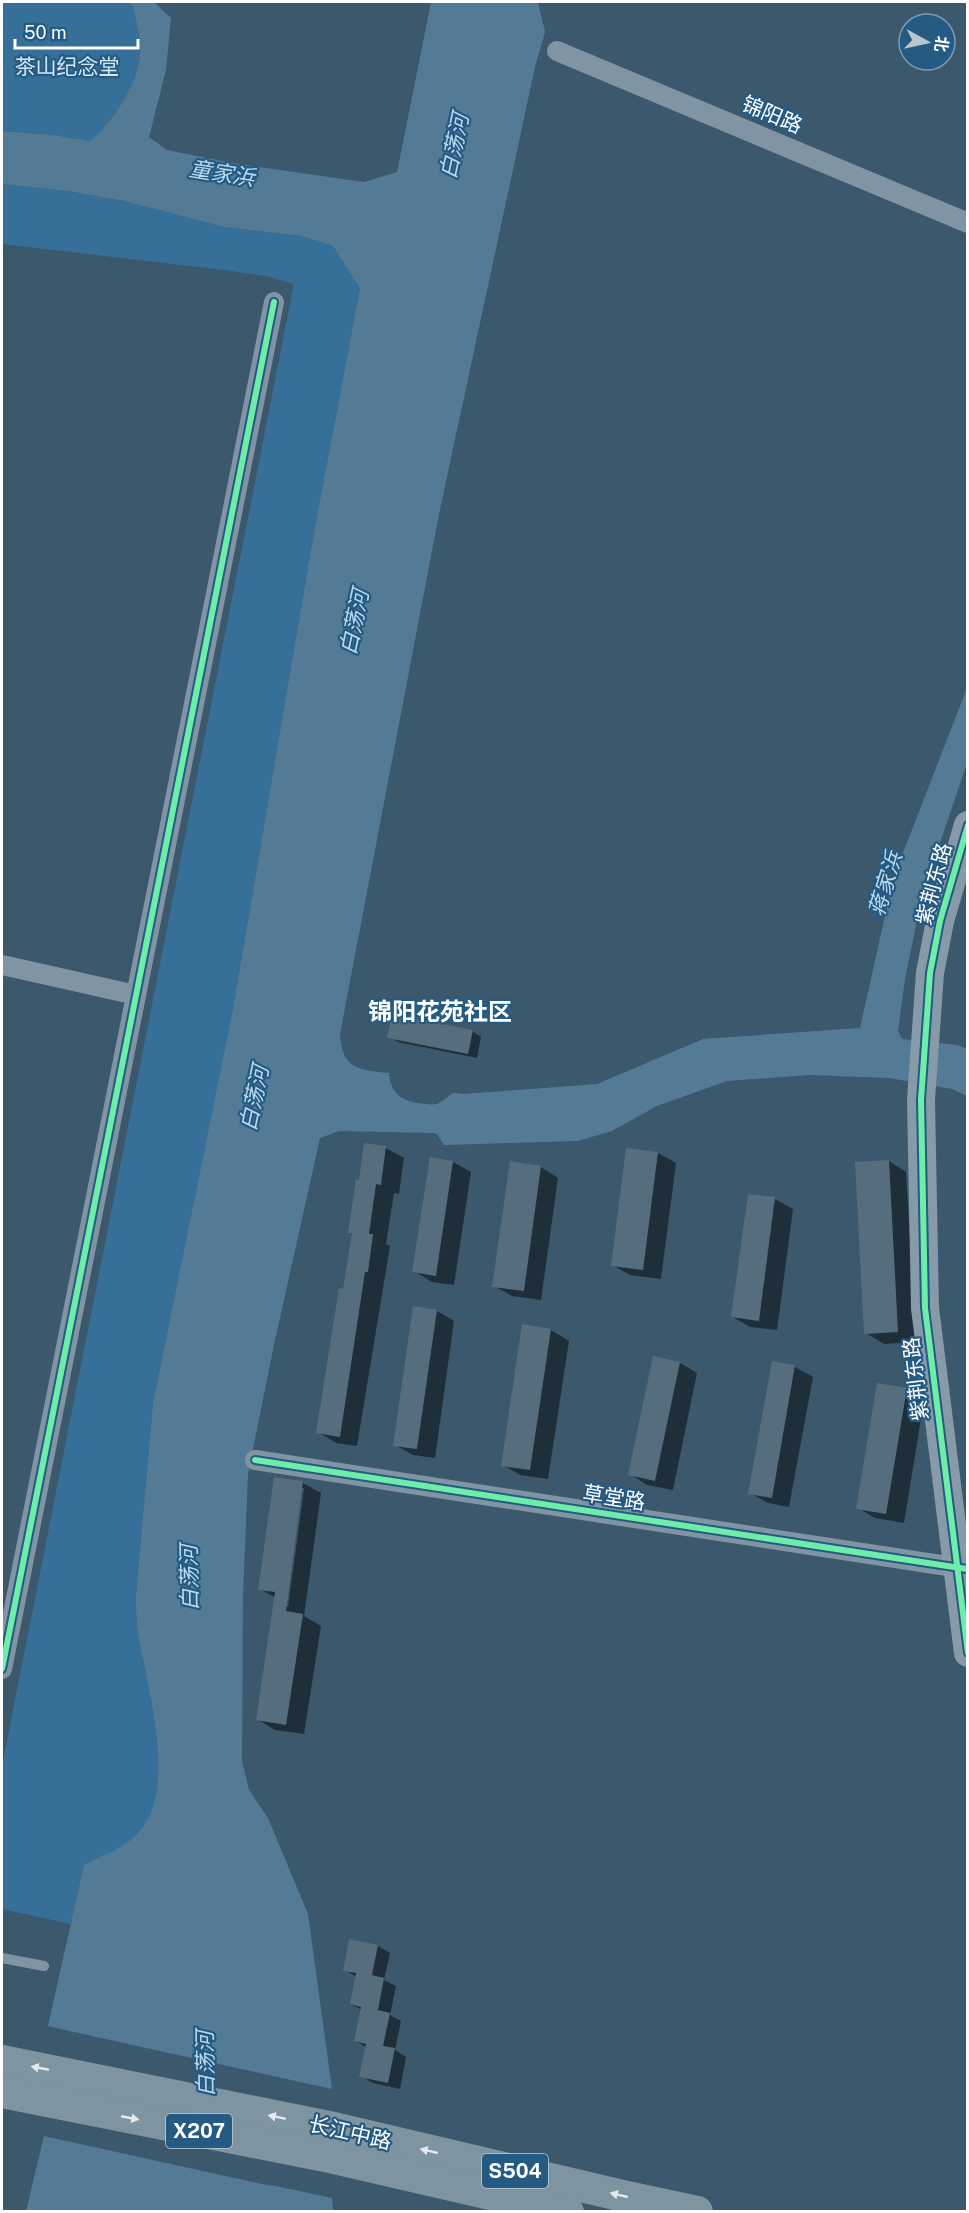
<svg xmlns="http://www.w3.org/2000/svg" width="969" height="2213" viewBox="0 0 969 2213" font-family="'Public Sans','Noto Sans SC',sans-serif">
	<rect width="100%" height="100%" fill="#3b586d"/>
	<g fill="#367098">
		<path d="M2,2H128L133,6C136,21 141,38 140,53C139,83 113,122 90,141L53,135L2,131Z"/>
		<path d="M2,184L68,191L124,201L225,227L302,236L333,246L360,287L314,532L232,1014L153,1403L136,1595C136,1606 136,1617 137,1627C145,1684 185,1801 129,1841C116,1851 99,1857 84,1865L71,1924L2,1909V1766L294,284L266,276L224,270L2,244Z"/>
	</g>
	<path fill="#547b96" d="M128,2H154L171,18L166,70L149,137L167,150L232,163L364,182L397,172L431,2H538L545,32L535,67L439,514L340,1034C342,1069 358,1070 389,1073C390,1092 400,1100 418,1103C423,1104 432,1105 437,1104C442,1102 448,1096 453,1093L464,1094L597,1084L703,1039L860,1028L894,876L967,688V763L922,896L905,979L898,1031L902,1039L957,1045L967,1049V1096L952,1089L889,1078L809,1075L727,1081L657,1106L612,1131L578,1141L444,1145L437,1134L433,1133L339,1131L320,1138L275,1340L248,1474L243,1595L242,1761L249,1790L268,1818L308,1914L332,2089L300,2082L271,2185L332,2198L333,2211H26L44,2136L74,2032L48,2026L84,1865C99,1857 116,1851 129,1841C185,1801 145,1684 137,1627C136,1617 136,1606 136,1595L153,1403L232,1014L314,532L360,288L333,246L302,236L225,227L124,201L68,191L2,184V131L53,135L90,141C113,122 139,83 140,53C141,38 136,21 133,6Z"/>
	<polygon fill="#3b586d" points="74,2032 300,2082 271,2186 44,2136"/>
	<g fill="#0007" fill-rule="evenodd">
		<polygon points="472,1031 481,1037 477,1058 398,1042 389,1037"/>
		<polygon points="386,1148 404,1158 399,1194 394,1193 386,1244 390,1246 357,1446 336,1443 318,1432 345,1290 353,1234 350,1232 360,1181"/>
		<polygon points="658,1153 676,1163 661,1279 630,1275 612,1265"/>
		<polygon points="889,1161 906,1172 916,1342 884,1344 866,1333"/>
		<polygon points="453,1162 471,1172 454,1285 432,1282 414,1271"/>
		<polygon points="541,1167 558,1178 541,1300 512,1296 494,1286"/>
		<polygon points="749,1195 775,1199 793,1209 777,1330 750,1327 733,1317"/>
		<polygon points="437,1311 454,1321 435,1458 413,1455 395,1445"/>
		<polygon points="524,1326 551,1330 569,1341 548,1479 520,1475 503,1465"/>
		<polygon points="680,1363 697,1373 673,1490 647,1485 630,1474"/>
		<polygon points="774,1363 795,1367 813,1377 789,1507 768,1503 750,1493"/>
		<polygon points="907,1389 924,1400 904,1523 875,1518 858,1508"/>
		<path d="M275,1479L303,1483L321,1493L304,1616L321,1626L304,1734L275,1730L257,1719L276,1598L260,1589ZM301,1488H304L288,1607L285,1606Z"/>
		<polygon points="378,1946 390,1953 384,1980 396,1986 390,2015 401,2021 395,2050 406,2057 400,2089 373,2083 361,2076 366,2047 356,2041 362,2010 351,2004 357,1977 344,1970"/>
	</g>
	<g fill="#566d7e">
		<polygon points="392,1014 473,1030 468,1054 387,1038"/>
		<polygon points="364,1143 386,1146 381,1185 376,1184 369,1234 373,1234 368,1272 365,1272 340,1437 316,1433 339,1288 343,1289 352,1233 348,1233 356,1179 359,1180"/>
		<polygon points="626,1148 658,1152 643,1270 611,1266"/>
		<polygon points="430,1157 453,1161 436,1276 412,1272"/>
		<polygon points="889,1160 898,1332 864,1334 855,1162"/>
		<polygon points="510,1161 541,1166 524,1291 492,1287"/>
		<polygon points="748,1194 775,1197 759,1321 731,1317"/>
		<polygon points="413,1306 437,1310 417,1449 393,1446"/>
		<polygon points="522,1324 551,1329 530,1470 501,1466"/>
		<polygon points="653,1356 680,1362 655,1481 628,1475"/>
		<polygon points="772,1361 795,1365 772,1498 748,1494"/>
		<polygon points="877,1383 907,1388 886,1514 856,1509"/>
		<polygon points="274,1477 303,1481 286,1611 303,1614 286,1725 256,1720 275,1592 258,1590"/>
		<polygon points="349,1939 378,1945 372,1975 384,1978 378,2010 390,2013 383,2046 395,2048 388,2083 359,2077 366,2044 354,2041 361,2007 350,2004 356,1973 343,1971"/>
	</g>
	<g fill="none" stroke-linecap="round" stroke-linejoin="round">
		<polyline stroke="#8194a3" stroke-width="10" points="2,1958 44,1966"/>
		<g stroke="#8194a3" stroke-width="20">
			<polyline points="557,51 968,223"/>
			<polyline points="2,965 136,995"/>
			<polyline points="255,1460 967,1569"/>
			<polyline points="2,1669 274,302"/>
		</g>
		<polyline stroke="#879aa8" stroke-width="28" points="968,825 940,921 930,973 921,1100 925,1308 968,1653"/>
		<g stroke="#7f94a1" stroke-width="32">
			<polyline points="2,2061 334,2128 623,2196 697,2212"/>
			<polyline points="2,2092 325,2156 568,2212"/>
		</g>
		<g stroke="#255b83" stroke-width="10">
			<g id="cycleway">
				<polyline points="968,825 940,921 930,973 921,1100 925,1308 968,1653"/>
				<polyline points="255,1460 967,1569"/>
				<polyline points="2,1669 274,302"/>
			</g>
		</g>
		<use href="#cycleway" stroke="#6deda7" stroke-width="6"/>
	</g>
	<defs><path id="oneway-solid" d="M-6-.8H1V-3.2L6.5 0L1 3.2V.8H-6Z" transform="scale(1.5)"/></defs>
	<g fill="#e5eaec">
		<use href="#oneway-solid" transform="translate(40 2068) rotate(-169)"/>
		<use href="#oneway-solid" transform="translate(277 2117) rotate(-168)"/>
		<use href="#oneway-solid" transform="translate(130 2118) rotate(11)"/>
		<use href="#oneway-solid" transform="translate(429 2151) rotate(-167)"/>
		<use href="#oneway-solid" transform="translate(619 2195) rotate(-167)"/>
	</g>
	<g text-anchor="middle" stroke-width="4.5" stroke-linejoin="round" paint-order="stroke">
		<g fill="#255b83" stroke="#beceda" stroke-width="1.5">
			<rect x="166" y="2114" width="66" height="34" rx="4.5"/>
			<rect x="482" y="2154" width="66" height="34" rx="4.5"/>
		</g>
		<g font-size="20" font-weight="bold" fill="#fff">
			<text x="199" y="2138">X207</text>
			<text x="515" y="2178">S504</text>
		</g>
		<g font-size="21" fill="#d1e7f6" stroke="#255b83">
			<text x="67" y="74">茶山纪念堂</text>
		</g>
		<g font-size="21" fill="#fff" stroke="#255b83">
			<text transform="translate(772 115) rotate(23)" y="7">锦阳路</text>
			<text transform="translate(934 884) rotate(-75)" y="7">紫荆东路</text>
			<text transform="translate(916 1379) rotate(-97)" y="7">紫荆东路</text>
			<text transform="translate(614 1498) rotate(9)" y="7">草堂路</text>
			<text transform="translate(350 2133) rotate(13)" y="7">长江中路</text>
		</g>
		<g font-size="22" font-style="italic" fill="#b9d9ef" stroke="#255b83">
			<text transform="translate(454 146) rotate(-78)" y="8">白荡河</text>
			<text transform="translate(222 173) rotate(9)" y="8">童家浜</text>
			<text transform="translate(354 622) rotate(-78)" y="8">白荡河</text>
			<text transform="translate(885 884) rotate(-73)" y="8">蒋家浜</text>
			<text transform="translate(254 1098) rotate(-78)" y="8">白荡河</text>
			<text transform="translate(189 1578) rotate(-91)" y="8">白荡河</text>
			<text transform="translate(205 2064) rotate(-91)" y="8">白荡河</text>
		</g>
		<g font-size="24" font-weight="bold" fill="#fff" stroke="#255b83">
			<text x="440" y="1020">锦阳花苑社区</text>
		</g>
	</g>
	<rect width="969" height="2213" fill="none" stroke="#ffffff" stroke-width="6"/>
	<g transform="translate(927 42) rotate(98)"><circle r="28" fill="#255b83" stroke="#7c9db5" stroke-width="1.5"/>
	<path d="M0-4.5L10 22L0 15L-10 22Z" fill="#bac5cc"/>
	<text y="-9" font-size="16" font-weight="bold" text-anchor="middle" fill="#ffffff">北</text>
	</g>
	<path d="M15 39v9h123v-9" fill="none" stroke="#ffffff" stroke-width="3"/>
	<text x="24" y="39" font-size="18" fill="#ffffff" stroke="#255b83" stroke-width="4.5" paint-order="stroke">50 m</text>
</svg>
